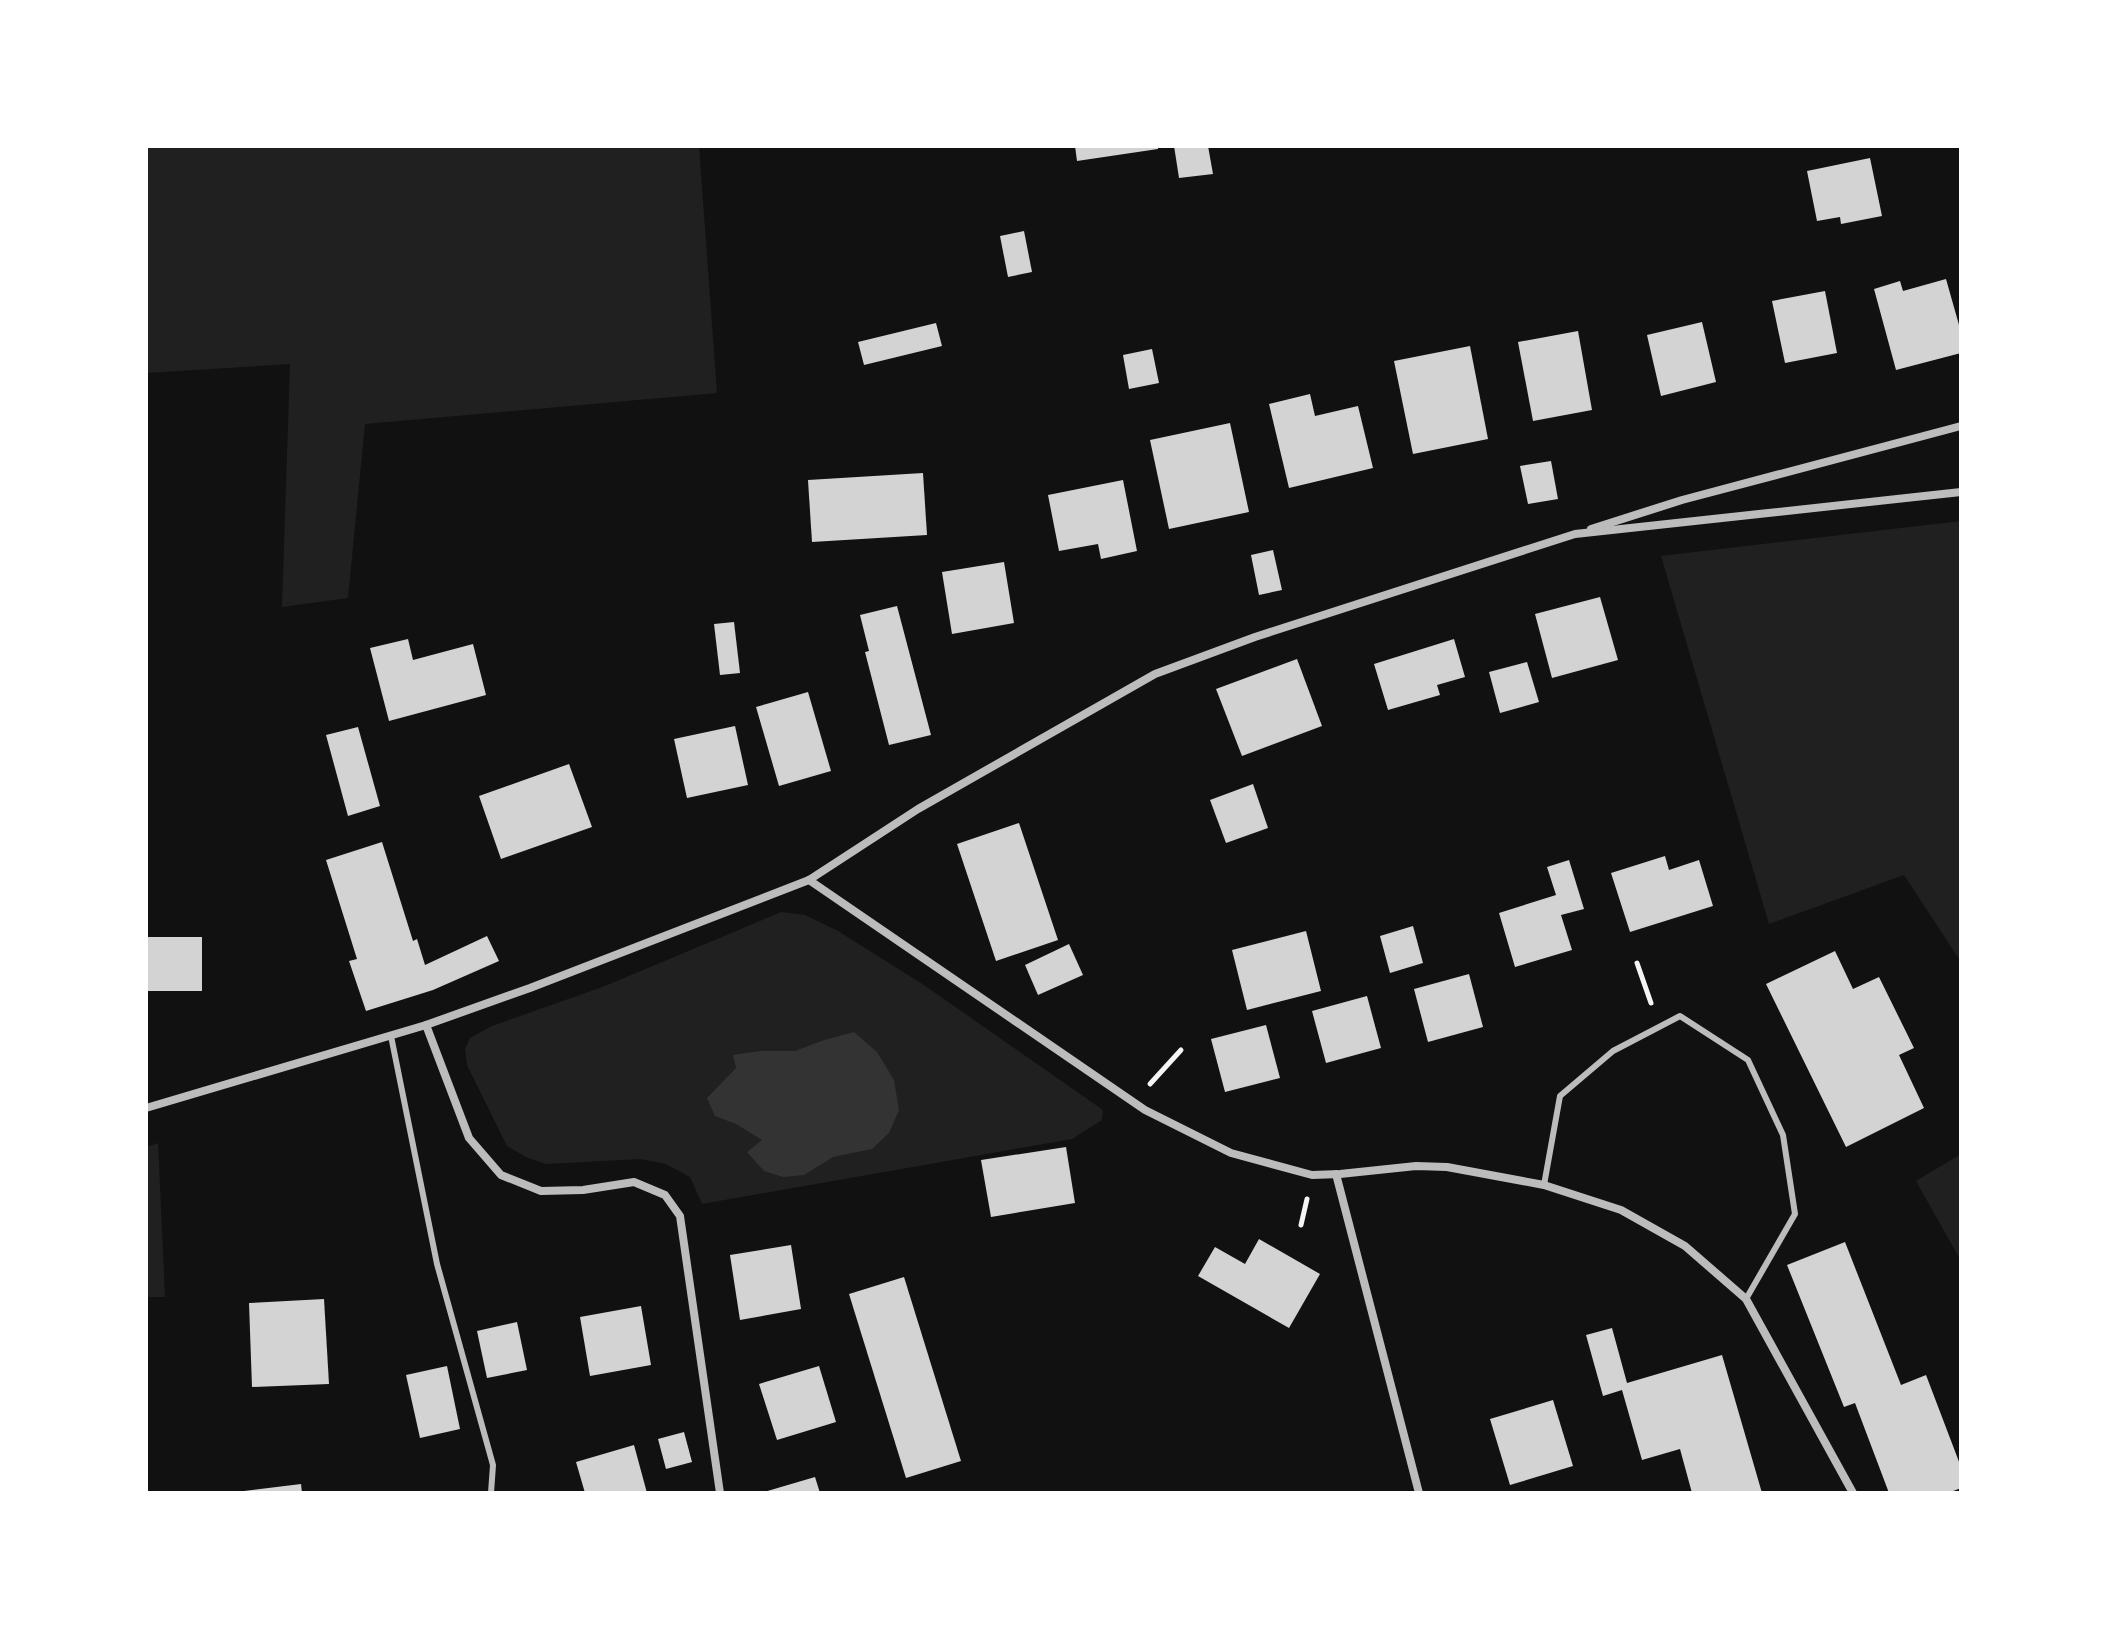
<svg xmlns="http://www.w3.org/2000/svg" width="2107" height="1639" viewBox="0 0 2107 1639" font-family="Lato,sans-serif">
	<rect width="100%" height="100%" fill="#111"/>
	<g fill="#202020">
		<polygon points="146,146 699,146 717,393 365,424 348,598 282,607 290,364 146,373"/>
		<polygon points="1961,521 1961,962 1904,875 1769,924 1661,556"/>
		<polygon points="781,912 805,915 838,931 924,985 1103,1110 1102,1120 1072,1139 702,1204 690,1177 666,1164 640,1159 546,1164 526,1157 507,1146 467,1065 465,1049 470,1038 492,1026 605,986"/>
		<polygon points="158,1143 165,1297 146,1297 146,1147"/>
		<polygon points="1961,1154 1961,1261 1916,1181"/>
	</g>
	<polygon fill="#333" points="854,1032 877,1052 894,1080 899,1110 889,1133 872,1149 833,1157 804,1175 783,1177 764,1171 747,1152 762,1140 736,1124 715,1116 707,1098 736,1068 733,1055 760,1051 795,1051 824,1040"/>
	<g fill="#d3d3d3">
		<polygon points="1075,146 1158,146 1158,149 1077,161"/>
		<polygon points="1174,146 1208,146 1213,174 1179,178"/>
		<polygon points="1870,158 1882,216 1841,224 1840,217 1817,221 1807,171"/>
		<polygon points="1024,231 1032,272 1008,277 1000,236"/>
		<polygon points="1946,279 1961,332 1961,353 1896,370 1874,289 1900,281 1903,291"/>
		<polygon points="1825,291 1837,353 1785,363 1772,301"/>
		<polygon points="1702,322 1716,382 1661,396 1647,335"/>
		<polygon points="936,323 942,346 864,365 858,342"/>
		<polygon points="1578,331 1592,410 1533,421 1518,342"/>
		<polygon points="1470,346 1488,439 1413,454 1394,361"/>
		<polygon points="1152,349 1159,383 1129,389 1123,355"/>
		<polygon points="1310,394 1315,416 1358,406 1373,468 1289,488 1269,404"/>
		<polygon points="1230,423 1249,512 1169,529 1150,440"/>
		<polygon points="1551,461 1558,499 1528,504 1520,466"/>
		<polygon points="923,473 927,535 812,542 808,480"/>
		<polygon points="1123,480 1137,551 1101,559 1098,544 1059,551 1048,495"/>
		<polygon points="1273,550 1282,590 1259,595 1251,555"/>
		<polygon points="1004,562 1014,623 952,634 942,572"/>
		<polygon points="1600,597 1618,660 1552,678 1535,614"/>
		<polygon points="897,606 931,735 889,745 865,652 869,651 860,615"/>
		<polygon points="734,622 740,673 720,675 714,624"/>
		<polygon points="408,639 413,660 473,644 486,695 389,721 370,648"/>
		<polygon points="1454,639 1465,677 1437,685 1440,695 1388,710 1374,664"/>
		<polygon points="1297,659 1322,726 1242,756 1216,689"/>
		<polygon points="1527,662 1539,702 1500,713 1489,672"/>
		<polygon points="808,692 831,771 779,786 756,707"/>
		<polygon points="735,726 748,785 687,798 674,739"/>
		<polygon points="358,727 380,806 348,816 326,735"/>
		<polygon points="569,764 592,827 501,859 479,796"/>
		<polygon points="1253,784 1268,828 1226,843 1210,800"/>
		<polygon points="1019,823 1058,940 996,961 957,844"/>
		<polygon points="382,842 413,941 417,939 425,965 487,936 499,961 433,990 366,1011 349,961 357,959 326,860"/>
		<polygon points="1665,856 1669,870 1699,860 1713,906 1630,932 1611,873"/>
		<polygon points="1569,860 1584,909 1561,915 1572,950 1515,967 1499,913 1556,895 1547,867"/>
		<polygon points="1413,926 1423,963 1390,973 1380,936"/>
		<polygon points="1306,931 1321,991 1247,1010 1232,950"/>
		<rect x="146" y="937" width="56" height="54"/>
		<polygon points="1069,944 1083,975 1038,995 1025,965"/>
		<polygon points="1835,951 1853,989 1879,977 1914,1048 1899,1055 1924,1108 1846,1147 1766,984"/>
		<polygon points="1469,974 1483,1027 1428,1042 1414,989"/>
		<polygon points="1367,996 1381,1048 1326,1063 1312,1011"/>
		<polygon points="1266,1025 1280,1078 1225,1092 1211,1039"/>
		<polygon points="1066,1147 1075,1203 991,1217 981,1160"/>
		<polygon points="1259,1239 1320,1274 1289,1328 1198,1276 1215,1247 1245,1264"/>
		<polygon points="1845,1242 1901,1385 1926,1375 1961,1467 1961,1488 1948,1493 1889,1493 1855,1403 1844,1407 1787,1265"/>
		<polygon points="791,1245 801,1309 740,1320 730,1255"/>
		<polygon points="904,1277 961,1461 906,1478 849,1294"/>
		<polygon points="324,1299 329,1384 252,1387 249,1303"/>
		<polygon points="641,1306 651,1365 590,1376 580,1317"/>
		<polygon points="517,1322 527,1370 487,1378 477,1331"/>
		<polygon points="1612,1328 1627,1383 1722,1355 1762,1493 1692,1493 1680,1449 1642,1460 1622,1390 1603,1396 1586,1335"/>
		<polygon points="447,1366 460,1429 420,1438 406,1375"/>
		<polygon points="819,1366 836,1422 777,1440 759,1384"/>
		<polygon points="1553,1400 1573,1466 1510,1485 1490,1419"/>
		<polygon points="684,1432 692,1462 666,1469 658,1439"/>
		<polygon points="634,1445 647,1493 585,1493 576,1462"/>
		<polygon points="815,1477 820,1493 765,1493 764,1492"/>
		<polygon points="301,1484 302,1493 244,1493 244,1491"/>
	</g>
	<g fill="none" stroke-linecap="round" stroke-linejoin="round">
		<g stroke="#f5f5f5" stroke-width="5">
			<polyline points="1637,963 1651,1003"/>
			<polyline points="1150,1084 1181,1050"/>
			<polyline points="1301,1225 1307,1199"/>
		</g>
		<g stroke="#bcbcbc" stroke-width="6">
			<polyline points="391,1036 437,1264 493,1465 491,1493"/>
			<polyline points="1544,1185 1560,1096 1613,1051 1680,1016 1748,1060 1783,1135 1795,1214 1746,1299"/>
		</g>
		<g stroke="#bcbcbc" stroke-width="8">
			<polyline points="1591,529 1682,500 1961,426"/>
			<polyline points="809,880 1145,1110 1231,1153 1312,1175 1340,1174 1416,1166 1447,1167 1544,1185 1621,1210 1685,1246 1746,1299 1853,1493"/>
			<polyline points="426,1025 469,1138 501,1175 541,1191 583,1190 634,1182 665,1195 680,1216 720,1493"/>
			<polyline points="146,1108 426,1025 530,988 809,880 918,809 1155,674 1255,637 1575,534 1961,492"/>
			<polyline points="1336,1174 1419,1493"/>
		</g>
	</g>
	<rect width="2107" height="1639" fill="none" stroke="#ffffff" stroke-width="296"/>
</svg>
